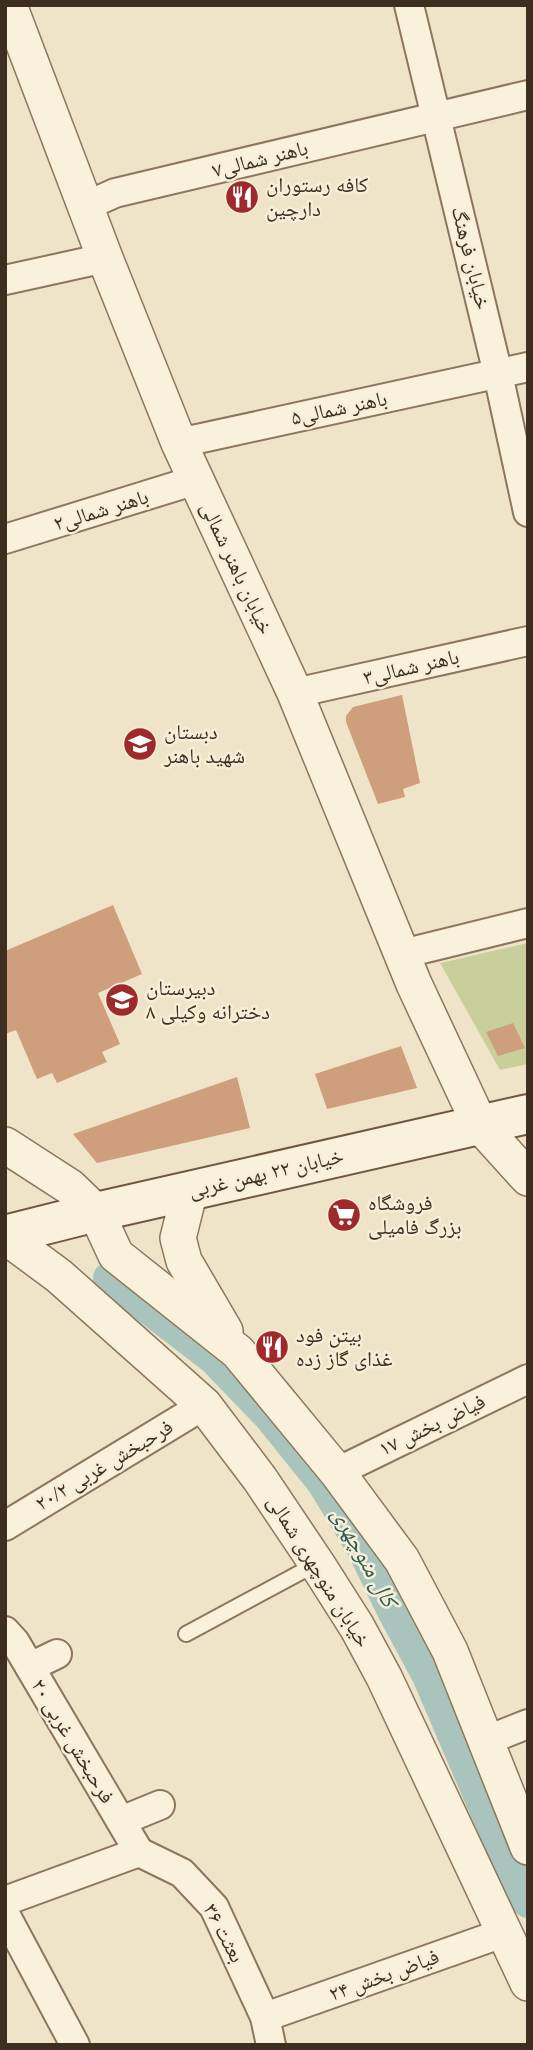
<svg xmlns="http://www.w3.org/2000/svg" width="533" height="2050" viewBox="0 0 533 2050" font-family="'Times New Roman','Noto Naskh Arabic',serif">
	<rect width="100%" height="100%" fill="#f0e4c8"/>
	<polygon fill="#c9cf9b" points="528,943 528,1064 500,1070 440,963"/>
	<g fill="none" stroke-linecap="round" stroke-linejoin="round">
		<polyline stroke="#a9c4bc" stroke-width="32" points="109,1278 213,1358 270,1417 323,1483 363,1549 393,1611 428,1676 509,1865 528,1902"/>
	</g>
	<g fill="#cf9f7d">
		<polygon points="402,695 420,783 403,789 405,797 378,804 346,722 346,716 353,707"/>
		<polygon points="113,905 142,974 98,993 120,1044 102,1052 107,1062 57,1083 52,1073 37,1079 16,1030 5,1034 5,951"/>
		<polygon points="513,1023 525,1048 498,1056 486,1032"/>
		<polygon points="401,1046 417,1088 327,1109 315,1074"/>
		<polygon points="237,1077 250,1128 97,1163 73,1134"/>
	</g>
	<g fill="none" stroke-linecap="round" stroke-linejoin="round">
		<g stroke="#8d765c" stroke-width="18">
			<polyline id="service" points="186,1634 316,1564"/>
		</g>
		<g stroke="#8d765c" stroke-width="32">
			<g id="minor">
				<polyline points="409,5 498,374 528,512"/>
				<polyline points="86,206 115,193 528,95"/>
				<polyline points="5,280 105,258"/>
				<polyline points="179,443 528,367"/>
				<polyline points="5,539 196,480"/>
				<polyline points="295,693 528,641"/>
				<polyline points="402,954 528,923"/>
				<polyline points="337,1472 528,1379"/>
				<polyline points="5,1526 204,1405"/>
				<polyline points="5,1631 15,1642 139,1852"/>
				<polyline points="30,1667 57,1654"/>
				<polyline points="485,1741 528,1724"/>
				<polyline points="121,1821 160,1805"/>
				<polyline points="139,1852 182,1873 214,1907 265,2017 271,2045"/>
				<polyline points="5,1901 139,1852"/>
				<polyline points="5,1914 75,2045"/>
				<polyline points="265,2017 503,1933"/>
			</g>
		</g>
		<g stroke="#8d765c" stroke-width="38">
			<g id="tertiary">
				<polyline points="9,5 105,258 179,443 295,693 414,984 480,1125 528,1178"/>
				<polyline points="5,1145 70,1187 96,1212 116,1255 238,1352 337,1472 402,1560 450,1651 528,1847"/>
				<polyline points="190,1190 178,1238 184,1261 225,1331"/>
				<polyline points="5,1236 59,1276 204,1405 260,1479 317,1564 357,1627 384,1677 528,1983"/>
			</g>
		</g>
		<g stroke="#6f573f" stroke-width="42">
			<polyline id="secondary" points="5,1235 96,1212 528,1114"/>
		</g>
		<use href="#service" stroke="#faf1dc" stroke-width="14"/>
		<use href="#minor" stroke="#faf1dc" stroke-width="28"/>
		<use href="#tertiary" stroke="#faf1dc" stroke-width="35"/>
		<use href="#secondary" stroke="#faf1dc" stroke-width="38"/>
	</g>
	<defs>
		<g id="restaurant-disc" transform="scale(1.75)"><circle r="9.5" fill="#9e2a2b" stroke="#f7eed8"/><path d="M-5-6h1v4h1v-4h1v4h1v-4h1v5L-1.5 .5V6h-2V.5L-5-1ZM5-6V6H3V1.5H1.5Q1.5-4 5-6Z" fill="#fff"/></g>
		<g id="school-disc" transform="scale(1.75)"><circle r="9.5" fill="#9e2a2b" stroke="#f7eed8"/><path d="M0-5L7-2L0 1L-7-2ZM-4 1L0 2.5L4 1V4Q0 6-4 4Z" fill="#fff"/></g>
		<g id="supermarket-disc" transform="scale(1.75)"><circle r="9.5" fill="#9e2a2b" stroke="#f7eed8"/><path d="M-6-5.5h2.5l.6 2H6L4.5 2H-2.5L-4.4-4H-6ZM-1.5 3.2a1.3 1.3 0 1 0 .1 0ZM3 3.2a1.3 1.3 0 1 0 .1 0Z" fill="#fff"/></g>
	</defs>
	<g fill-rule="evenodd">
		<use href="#restaurant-disc" x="242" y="197"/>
		<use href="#school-disc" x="140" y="744"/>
		<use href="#school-disc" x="122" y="1000"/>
		<use href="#supermarket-disc" x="344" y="1215"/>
		<use href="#restaurant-disc" x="272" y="1347"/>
	</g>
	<g text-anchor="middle" stroke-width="5" stroke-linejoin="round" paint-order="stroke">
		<g font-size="21" fill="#3d2e20" stroke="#f7eed8">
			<text transform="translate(260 159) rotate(-14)" y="7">باهنر شمالی۷</text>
			<text transform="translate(471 258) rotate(76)" y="7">خیابان فرهنگ</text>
			<text transform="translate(339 408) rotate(-12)" y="7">باهنر شمالی۵</text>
			<text transform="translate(101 510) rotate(-17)" y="7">باهنر شمالی۲</text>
			<text transform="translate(237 568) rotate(65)" y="7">خیابان باهنر شمالی</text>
			<text transform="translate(411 667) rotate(-13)" y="7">باهنر شمالی۳</text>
			<text transform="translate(266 1173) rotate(-13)" y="7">خیابان ۲۲ بهمن غربی</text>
			<text transform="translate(432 1425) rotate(-26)" y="7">فیاض بخش ۱۷</text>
			<text transform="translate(104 1465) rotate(-31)" y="7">فرحبخش غربی ۲۰/۲</text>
			<text transform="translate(319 1571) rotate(58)" y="7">خیابان منوچهری شمالی</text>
			<text transform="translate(73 1741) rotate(59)" y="7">فرحبخش غربی ۲۰</text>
			<text transform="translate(224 1933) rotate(62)" y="7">بعثت ۳۶</text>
			<text transform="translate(384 1975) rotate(-20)" y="7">فیاض بخش ۲۴</text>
		</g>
		<g font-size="21" fill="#3d2e20" stroke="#f7eed8" text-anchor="start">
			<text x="266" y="192">کافه رستوران<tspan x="266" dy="24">دارچین</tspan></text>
			<text x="164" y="739">دبستان<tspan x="164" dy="24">شهید باهنر</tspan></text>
			<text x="146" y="995">دبیرستان<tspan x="146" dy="24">دخترانه وکیلی ۸</tspan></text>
			<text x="368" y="1210">فروشگاه<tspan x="368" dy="24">بزرگ فامیلی</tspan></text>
			<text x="296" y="1342">بیتن فود<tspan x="296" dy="24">غذای گاز زده</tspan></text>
		</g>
		<g font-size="23" font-style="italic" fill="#2f5d5a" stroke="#f7eed8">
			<text transform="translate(365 1557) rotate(61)" y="8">کال منوچهری</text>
		</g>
	</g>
	<rect width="533" height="2050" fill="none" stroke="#3d2e20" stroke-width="14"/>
</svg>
